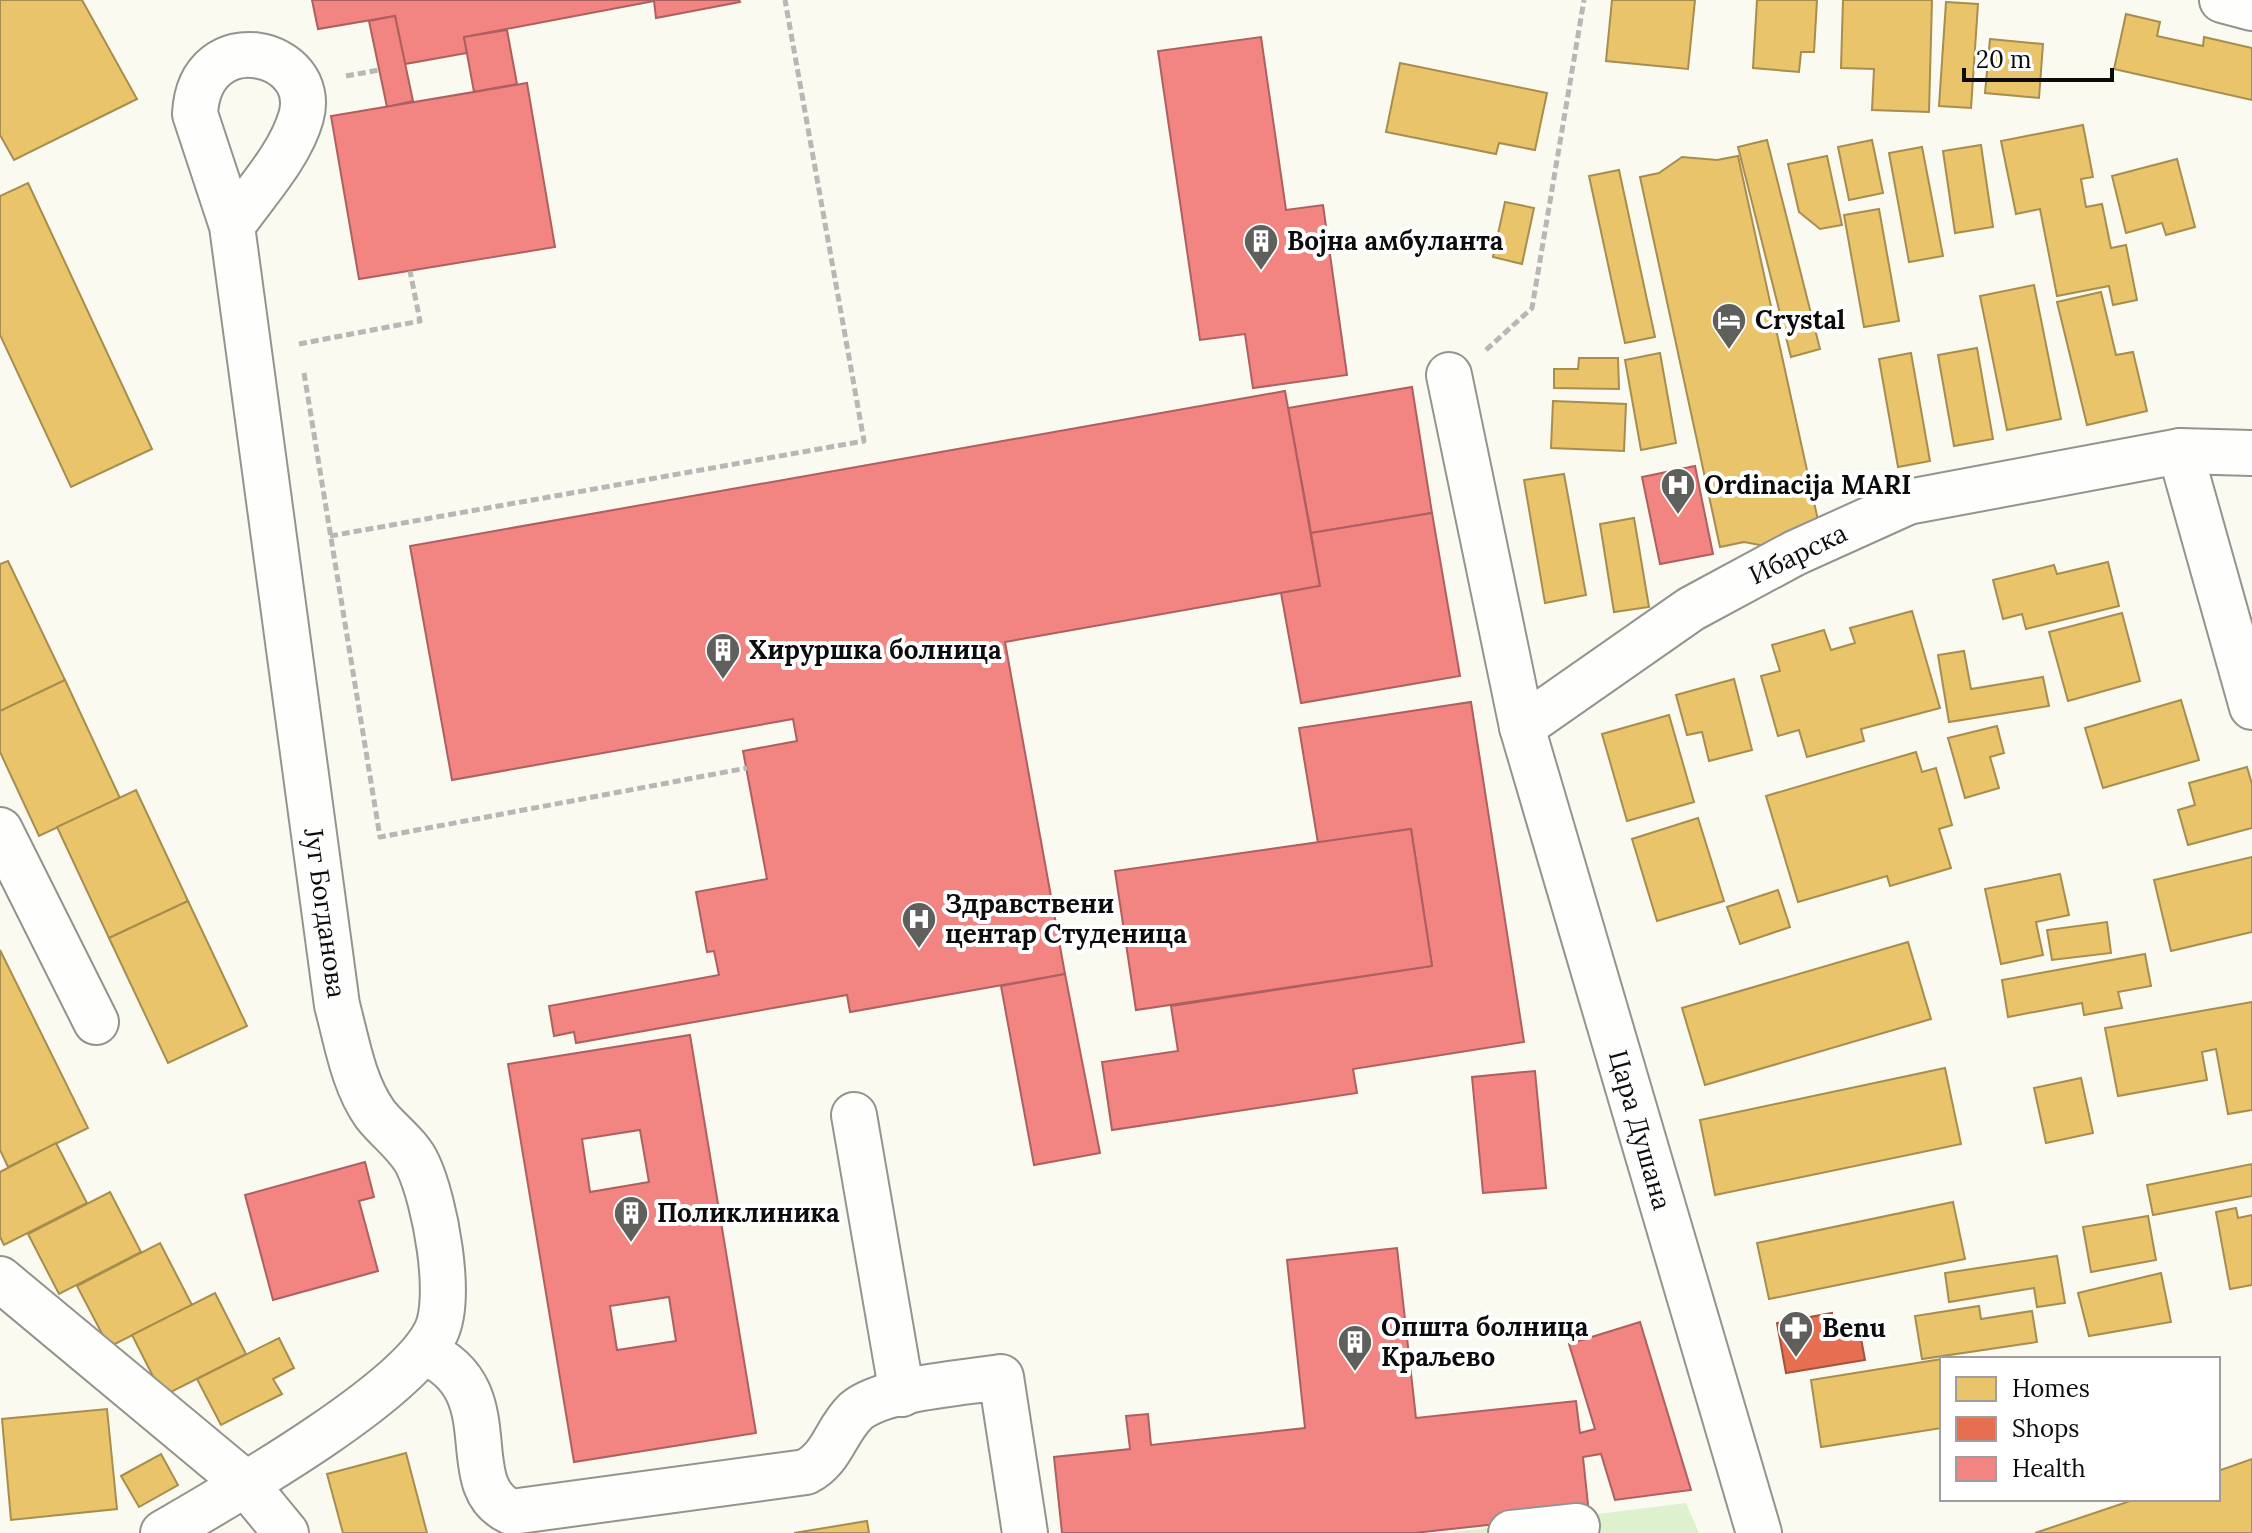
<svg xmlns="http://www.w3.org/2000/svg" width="2252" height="1533" viewBox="0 0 2252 1533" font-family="Lora,serif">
	<rect width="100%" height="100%" fill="#fafaf0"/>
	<polygon fill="#def1cf" points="1686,1503 1699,1533 1447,1533"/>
	<g fill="#e9c46a" stroke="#a78d4e" stroke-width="2">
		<polygon points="0,0 82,0 137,99 14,160 0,135"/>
		<polygon points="1612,0 1695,0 1688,69 1606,61"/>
		<polygon points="1757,0 1817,0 1814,52 1801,52 1799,72 1753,68"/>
		<polygon points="1843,0 1932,0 1929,112 1872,110 1874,69 1841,68"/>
		<polygon points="1946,2 1978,4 1971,108 1939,106"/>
		<polygon points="2126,14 2160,22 2157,36 2203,46 2204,37 2252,48 2252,100 2114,69"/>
		<polygon points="1990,39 2043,44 2039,98 1985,93"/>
		<polygon points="1400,63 1547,93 1535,150 1499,143 1496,154 1386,132"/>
		<polygon points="2083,125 2093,177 2081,179 2086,207 2102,204 2111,248 2126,245 2137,300 2113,305 2109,286 2057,296 2040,209 2016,214 2001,141"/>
		<polygon points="1767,140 1820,349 1791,357 1738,147"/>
		<polygon points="1872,140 1883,193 1849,200 1838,147"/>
		<polygon points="1981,145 1993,227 1955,233 1943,151"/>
		<polygon points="1922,147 1943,256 1909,262 1889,153"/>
		<polygon points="1738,156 1819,525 1765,546 1744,542 1720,547 1640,177 1659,173 1682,157 1717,160"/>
		<polygon points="1827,156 1842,225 1820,229 1799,212 1788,164"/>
		<polygon points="2177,159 2195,227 2166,235 2162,223 2126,233 2112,176"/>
		<polygon points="1619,170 1655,337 1625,343 1589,176"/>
		<polygon points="28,183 152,449 71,487 0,335 0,196"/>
		<polygon points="1505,202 1534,208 1522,264 1493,257"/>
		<polygon points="1879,209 1899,321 1864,327 1844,215"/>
		<polygon points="2034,285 2061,419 2007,430 1980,296"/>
		<polygon points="2101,292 2116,355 2133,352 2147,411 2087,425 2057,302"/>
		<polygon points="1977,348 1993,439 1954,446 1938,355"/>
		<polygon points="1660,353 1676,443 1641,450 1625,360"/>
		<polygon points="1911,353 1930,461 1898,467 1879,359"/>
		<polygon points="1579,358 1618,358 1619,389 1554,388 1554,369 1578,369"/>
		<polygon points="1553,401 1626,404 1624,451 1551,448"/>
		<polygon points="1564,474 1586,595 1545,603 1524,480"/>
		<polygon points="1634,518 1649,607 1614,612 1600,524"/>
		<polygon points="8,561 65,680 0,711 0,564"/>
		<polygon points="2108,562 2119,606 2026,629 2022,614 2003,619 1993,580 2054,565 2057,574"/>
		<polygon points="1912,611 1940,708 1861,729 1864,741 1807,757 1799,730 1778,736 1761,676 1780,671 1772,645 1824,630 1831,650 1855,643 1850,628"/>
		<polygon points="2122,613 2140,681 2068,701 2049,632"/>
		<polygon points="1964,651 1971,689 2043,677 2049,706 1949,722 1938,655"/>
		<polygon points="1734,679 1752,750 1709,761 1702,732 1687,735 1676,695"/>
		<polygon points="65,680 120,798 39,836 0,752 0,711"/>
		<polygon points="2181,700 2199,760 2103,788 2085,728"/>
		<polygon points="1669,715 1694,802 1627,821 1602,734"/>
		<polygon points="1997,726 2004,753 1990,757 1999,788 1965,798 1948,738"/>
		<polygon points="1916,752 1922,772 1936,768 1952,825 1939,829 1951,868 1890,886 1887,876 1798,902 1766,796"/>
		<polygon points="2247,767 2252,784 2252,828 2188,845 2178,810 2195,805 2189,783"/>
		<polygon points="136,790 188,901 109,938 57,827"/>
		<polygon points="1698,818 1724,901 1657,921 1632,839"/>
		<polygon points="2252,857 2252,932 2171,951 2154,880"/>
		<polygon points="2060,874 2069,915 2036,922 2043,955 2001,964 1985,889"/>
		<polygon points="1778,890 1790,927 1740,944 1727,907"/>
		<polygon points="188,901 247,1026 168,1063 109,938"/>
		<polygon points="2107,922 2111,953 2052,960 2047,930"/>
		<polygon points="1908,942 1931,1019 1705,1085 1682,1008"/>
		<polygon points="0,950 88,1128 8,1167 0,1150"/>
		<polygon points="2145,954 2151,986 2118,992 2122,1008 2084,1015 2082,1003 2008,1017 2002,980"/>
		<polygon points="2252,1002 2252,1110 2228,1114 2216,1049 2202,1052 2207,1080 2118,1096 2105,1028"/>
		<polygon points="1945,1068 1961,1144 1715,1195 1700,1120"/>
		<polygon points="2081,1078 2093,1133 2046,1143 2034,1088"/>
		<polygon points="56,1143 87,1203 4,1245 0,1237 0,1172"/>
		<polygon points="2252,1164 2252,1196 2153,1215 2147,1185"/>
		<polygon points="110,1192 141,1252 59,1294 28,1234"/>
		<polygon points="1953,1202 1965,1259 1769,1299 1757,1243"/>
		<polygon points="2236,1208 2238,1218 2252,1215 2252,1285 2230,1289 2216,1212"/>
		<polygon points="2148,1216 2156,1260 2091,1272 2083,1227"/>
		<polygon points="160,1243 192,1305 109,1347 77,1286"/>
		<polygon points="2057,1256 2065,1303 2037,1307 2034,1288 1949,1302 1945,1273"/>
		<polygon points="2161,1273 2171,1322 2089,1336 2078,1293"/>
		<polygon points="215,1293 246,1354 163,1396 132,1335"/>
		<polygon points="1979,1306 1981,1319 2032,1311 2037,1342 1922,1359 1915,1316"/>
		<polygon points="279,1338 294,1368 273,1379 282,1394 221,1425 197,1379"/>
		<polygon points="1942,1359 1942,1428 1821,1447 1811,1380"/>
		<polygon points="107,1409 117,1509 11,1520 2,1419"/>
		<polygon points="406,1453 427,1533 343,1533 327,1474"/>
		<polygon points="161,1454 178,1485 139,1507 121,1476"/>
		<polygon points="2252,1459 2252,1533 2035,1533 2136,1499 2218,1499 2218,1471"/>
		<polygon points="867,1521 869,1533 794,1533"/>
	</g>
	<polygon fill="#e76f51" stroke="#a5513c" stroke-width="2" points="1832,1313 1834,1326 1858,1322 1865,1360 1786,1373 1777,1323"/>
	<g fill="#f28482" stroke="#ad605f" stroke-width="2" fill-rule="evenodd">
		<polygon points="312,0 739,0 740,2 656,18 654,1 464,37 467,53 405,64 395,16 318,29"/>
		<polygon points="395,16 413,101 387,107 369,21"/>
		<polygon points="507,30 517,84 474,92 464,37"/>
		<polygon points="1261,37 1286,210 1323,205 1347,375 1253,388 1245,334 1200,340 1158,51"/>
		<polygon points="527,83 555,247 359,279 331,116"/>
		<polygon points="1412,387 1432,513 1311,533 1288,408"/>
		<polygon points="1285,391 1320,586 1005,642 1065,974 850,1012 847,995 576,1043 574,1032 554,1036 549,1006 719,975 714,951 707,952 696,892 767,879 743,751 797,741 793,719 452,780 410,546"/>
		<polygon points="1695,466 1713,554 1660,564 1642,477"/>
		<polygon points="1432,513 1460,676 1301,703 1281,593 1320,586 1311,533"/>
		<polygon points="1471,702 1524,1042 1353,1069 1357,1093 1112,1130 1102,1062 1178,1051 1171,1006 1432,966 1411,829 1318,843 1299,728"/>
		<polygon points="1411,829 1432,966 1136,1010 1115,871"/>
		<polygon points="1065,974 1100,1153 1034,1165 1001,986"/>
		<path d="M690,1035L756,1433L574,1462L508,1064ZM640,1130L649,1182L590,1192L582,1139ZM669,1297L676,1341L617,1350L610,1306Z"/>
		<polygon points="1535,1071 1546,1188 1483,1193 1472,1077"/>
		<polygon points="365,1162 374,1197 359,1201 378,1271 273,1300 245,1195"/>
		<polygon points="1397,1248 1416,1418 1576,1401 1580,1433 1595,1429 1569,1344 1640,1322 1691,1490 1615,1500 1601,1454 1583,1457 1589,1514 1414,1533 1062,1533 1054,1457 1130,1449 1126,1416 1148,1414 1151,1445 1305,1428 1287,1260"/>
	</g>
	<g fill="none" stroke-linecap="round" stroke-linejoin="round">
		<g stroke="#93938f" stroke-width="48">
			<g id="minor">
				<polyline points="2222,0 2252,8"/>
				<polyline points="1449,375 1522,727 1759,1533"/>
				<polyline points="2180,451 2252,707"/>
				<polyline points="1522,727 1691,609 1795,553 1908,502 2180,451 2252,453"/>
				<polyline points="0,830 96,1022"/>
				<polyline points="854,1115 902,1394"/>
				<polyline points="0,1279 244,1482 286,1533"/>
				<path d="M424,1352C512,1389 451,1485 511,1512L806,1472C833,1458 835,1431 856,1411C883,1388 964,1383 1001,1377L1025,1533"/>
				<path d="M163,1533C228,1495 405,1395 436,1332C453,1297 435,1201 418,1165C409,1145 388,1131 375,1114C353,1083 347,1042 337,1005L232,226L195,114C200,21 320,50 301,117C290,156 255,193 232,226"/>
				<polyline points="1511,1533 1577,1526"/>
			</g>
		</g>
		<g stroke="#b7b7b5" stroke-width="5" stroke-dasharray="8 4" stroke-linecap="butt">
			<polyline points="346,76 379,70"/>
			<polyline points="299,344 420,321 410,271"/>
			<polyline points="1486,350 1532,308 1584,0"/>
			<polyline points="304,373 380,837 747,768"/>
			<polyline points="330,536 864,441 785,0"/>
		</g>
		<use href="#minor" stroke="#fefefd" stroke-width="44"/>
	</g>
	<defs>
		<g id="building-pin" transform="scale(1.8)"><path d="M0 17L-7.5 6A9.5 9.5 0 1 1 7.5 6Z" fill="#5f5f5c" stroke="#fff"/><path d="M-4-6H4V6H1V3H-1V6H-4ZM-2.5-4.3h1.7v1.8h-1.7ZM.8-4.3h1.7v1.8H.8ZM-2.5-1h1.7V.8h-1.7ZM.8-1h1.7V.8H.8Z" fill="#fff"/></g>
		<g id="hotel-pin" transform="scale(1.8)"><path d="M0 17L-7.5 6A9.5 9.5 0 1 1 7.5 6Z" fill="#5f5f5c" stroke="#fff"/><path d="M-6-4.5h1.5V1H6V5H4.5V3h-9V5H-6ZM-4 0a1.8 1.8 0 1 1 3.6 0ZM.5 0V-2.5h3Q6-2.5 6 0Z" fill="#fff"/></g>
		<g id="hospital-pin" transform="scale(1.8)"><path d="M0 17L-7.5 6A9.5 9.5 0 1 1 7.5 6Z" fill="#5f5f5c" stroke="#fff"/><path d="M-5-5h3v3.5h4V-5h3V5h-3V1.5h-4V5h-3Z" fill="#fff"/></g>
		<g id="pharmacy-pin" transform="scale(1.8)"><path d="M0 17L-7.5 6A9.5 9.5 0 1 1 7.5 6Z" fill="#5f5f5c" stroke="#fff"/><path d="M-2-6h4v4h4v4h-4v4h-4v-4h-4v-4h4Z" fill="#fff"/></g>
	</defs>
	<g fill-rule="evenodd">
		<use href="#building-pin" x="1261" y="241"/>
		<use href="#hotel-pin" x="1729" y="320"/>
		<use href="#hospital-pin" x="1678" y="485"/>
		<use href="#building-pin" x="723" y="650"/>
		<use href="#hospital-pin" x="919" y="919"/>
		<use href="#building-pin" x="631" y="1213"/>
		<use href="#pharmacy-pin" x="1796" y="1328"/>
		<use href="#building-pin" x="1355" y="1342"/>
	</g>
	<g text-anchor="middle" stroke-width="8" stroke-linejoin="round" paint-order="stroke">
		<g font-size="26" font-weight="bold" fill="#0c0c0c" stroke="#fff" text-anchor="start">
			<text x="1287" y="250">Војна амбуланта</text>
			<text x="1755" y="329">Crystal</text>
			<text x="1704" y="494">Ordinacija MARI</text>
			<text x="749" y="659">Хируршка болница</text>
			<text x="945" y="913">Здравствени<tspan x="945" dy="30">центар Студеница</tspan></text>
			<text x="657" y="1222">Поликлиника</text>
			<text x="1381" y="1336">Општа болница<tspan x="1381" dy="30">Краљево</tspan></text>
			<text x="1822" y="1337">Benu</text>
		</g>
		<g font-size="26" fill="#0c0c0c" stroke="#fff">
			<text transform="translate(1798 554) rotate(-26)" y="9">Ибарска</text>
			<text transform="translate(325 913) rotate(82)" y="9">Југ Богданова</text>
			<text transform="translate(1640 1130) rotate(74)" y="9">Цара Душана</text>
		</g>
	</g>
	<rect x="1940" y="1357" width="280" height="144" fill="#ffffff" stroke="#9e9e9e" stroke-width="2"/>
	<rect x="1956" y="1377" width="40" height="24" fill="#e9c46a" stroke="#9e9e9e" stroke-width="2"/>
	<text x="2012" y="1397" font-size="24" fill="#0c0c0c">Homes</text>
	<rect x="1956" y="1417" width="40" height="24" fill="#e76f51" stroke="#9e9e9e" stroke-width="2"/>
	<text x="2012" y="1437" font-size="24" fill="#0c0c0c">Shops</text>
	<rect x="1956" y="1457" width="40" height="24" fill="#f28482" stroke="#9e9e9e" stroke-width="2"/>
	<text x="2012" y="1477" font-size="24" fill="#0c0c0c">Health</text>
	<path d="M1964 68v12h148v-12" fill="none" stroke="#0c0c0c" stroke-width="4"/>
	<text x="1976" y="68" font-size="24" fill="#0c0c0c" stroke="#ffffff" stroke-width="6" paint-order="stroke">20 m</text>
</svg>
